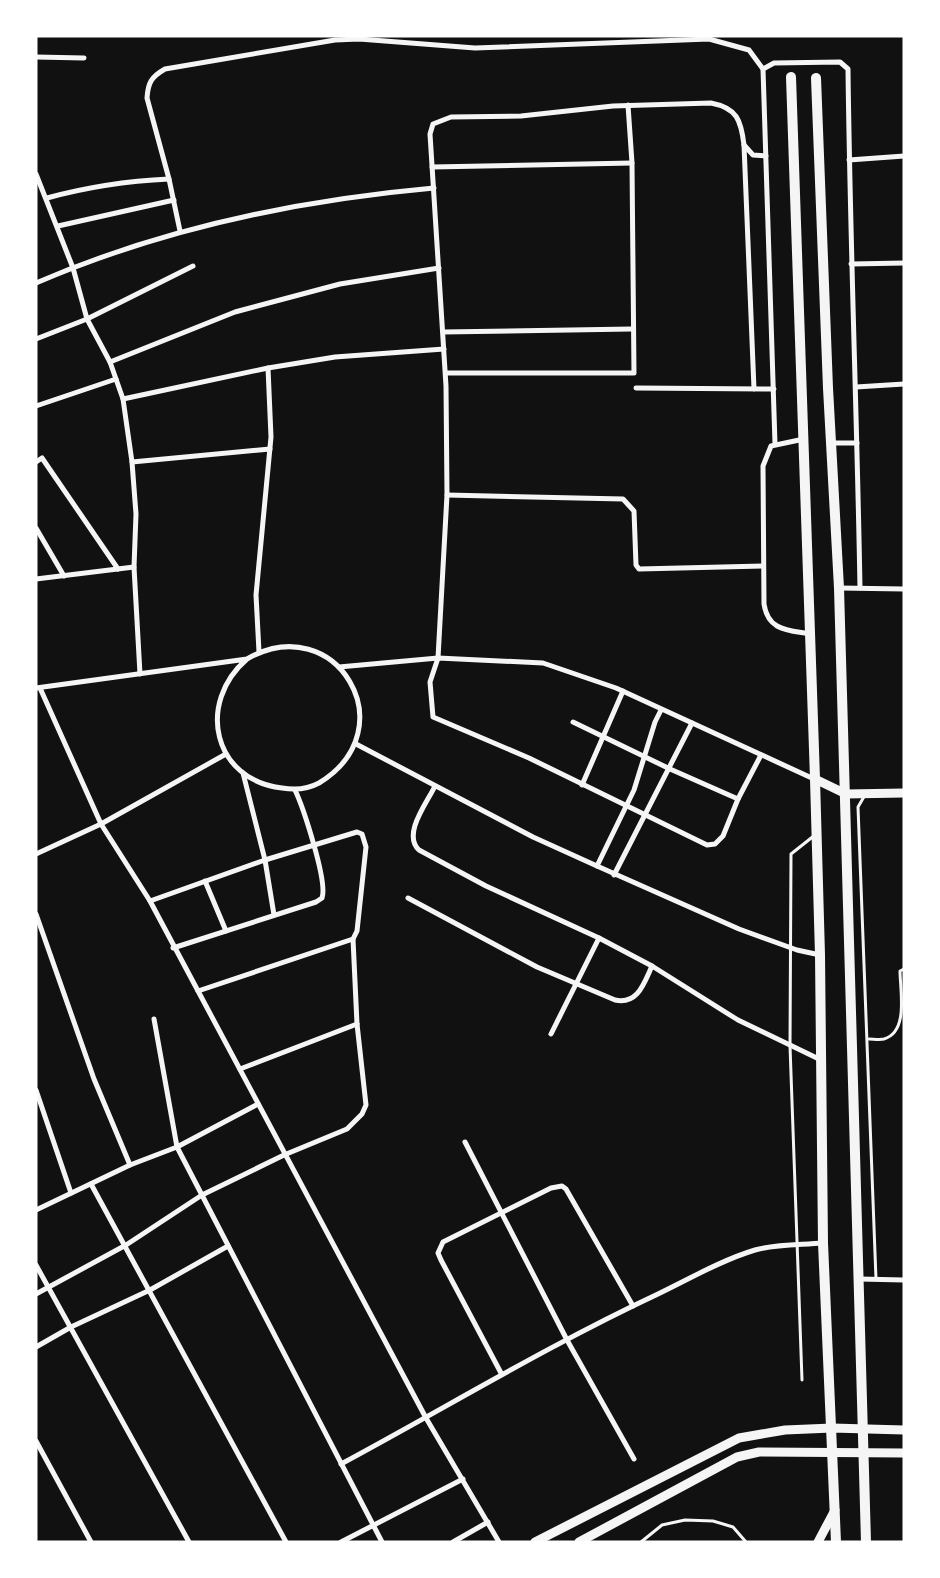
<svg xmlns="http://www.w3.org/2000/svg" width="940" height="1578" viewBox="0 0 940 1578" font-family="Cabin,sans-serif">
	<rect width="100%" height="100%" fill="#111"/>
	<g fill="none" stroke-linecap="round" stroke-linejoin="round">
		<g stroke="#f5f5f5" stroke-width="3">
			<polyline points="865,795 858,807 876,1279"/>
			<path d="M869,1039C873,1039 880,1040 884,1039C909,1032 900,990 900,971L904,969"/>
			<polyline points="802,1380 790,1046 791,854 815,835"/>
			<polyline points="641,1542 662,1525 685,1520 713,1521 733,1527 746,1542"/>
		</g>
		<g stroke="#f5f5f5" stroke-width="5">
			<polyline points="36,57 84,58"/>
			<path d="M763,69L774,63L840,62L848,69C850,242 857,415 860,588"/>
			<polyline points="744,145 753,155 766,156"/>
			<polyline points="849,160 904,156"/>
			<polyline points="432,167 632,163"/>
			<polyline points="36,174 73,268 87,319 110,362 123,399 132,462 136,514 134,567 140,674"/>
			<path d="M169,179L147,98C148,83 151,77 165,69L335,40L359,39L475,48L709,39L749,50L763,69L775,444"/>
			<path d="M47,198C87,187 127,181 169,179L180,231"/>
			<polyline points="58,226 174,200"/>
			<polyline points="851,264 904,263"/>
			<path d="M36,283C161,229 299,200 434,188"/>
			<polyline points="443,332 632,329"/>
			<polyline points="36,339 87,319 193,266"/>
			<polyline points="110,362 235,312 340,284 439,268"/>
			<polyline points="446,373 634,373 632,163 628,105"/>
			<polyline points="856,387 904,384"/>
			<polyline points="636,388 774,389"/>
			<path d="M754,389L744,145C741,120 737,108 711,103L613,106L521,116L451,117L433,124L430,134L446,386L447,495L438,658L430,682L433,717L529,758L707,845L715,844L723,836L738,799L761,755"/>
			<polyline points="123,399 268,368 335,357 444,349"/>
			<polyline points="36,406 116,379"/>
			<path d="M804,439L771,446L763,466L764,604C768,631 788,630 810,634"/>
			<polyline points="831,443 857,443"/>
			<polyline points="36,462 42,458 118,569"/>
			<polyline points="132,462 270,449"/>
			<polyline points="447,495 623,499 634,511 636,565 639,569 763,566"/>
			<polyline points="36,528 64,576"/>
			<polyline points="36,579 134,567"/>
			<polyline points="839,588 904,589"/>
			<polyline points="259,652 256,595 271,437 268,368"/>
			<polyline points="339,667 438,658 543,663 616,688 814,779"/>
			<path d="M36,688L247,659C336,608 408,729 319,783C308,789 294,790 282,788C213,780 196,703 247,659"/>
			<polyline points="40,688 101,824 150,901 426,1418 499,1542"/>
			<polyline points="661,710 655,722 634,790 597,866 739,929 797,950 820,955"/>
			<polyline points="573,722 670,769 738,799"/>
			<polyline points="356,744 533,837 597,866"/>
			<polyline points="243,773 265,860 274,915"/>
			<polyline points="582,785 623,691"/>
			<path d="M435,786C427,803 402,834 419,850L486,886L599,938L652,966L738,1020L821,1060"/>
			<polyline points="36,854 101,824 226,754"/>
			<polyline points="614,875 692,723"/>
			<polyline points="205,881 226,931"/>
			<path d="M408,898L537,967L615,1000C638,1005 644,983 652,966"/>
			<polyline points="36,914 94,1079 130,1165"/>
			<path d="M173,948L316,902L322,898C328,882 303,807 295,790"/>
			<polyline points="198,991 353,939"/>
			<polyline points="154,1019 177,1147 382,1542"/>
			<polyline points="551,1034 599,938"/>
			<polyline points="240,1069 357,1024"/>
			<polyline points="36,1090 71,1193"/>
			<polyline points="465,1142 567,1340 634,1459"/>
			<polyline points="91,1184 286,1542"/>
			<polyline points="36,1210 130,1165 177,1147 258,1104"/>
			<polyline points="36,1265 189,1542"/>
			<polyline points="859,1279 904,1280"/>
			<polyline points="36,1294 126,1245 202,1195 284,1155 347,1129 362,1114 366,1105 357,1024 353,939 357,931 366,847 362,834 357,832 265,860 150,901"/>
			<polyline points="36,1347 71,1327 150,1290 228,1246"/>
			<polyline points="501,1373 441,1260 438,1253 443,1242 551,1188 562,1186 566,1189 633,1306"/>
			<polyline points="36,1441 91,1542"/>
			<path d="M341,1464C447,1407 549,1345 658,1294C689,1279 722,1260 755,1250C776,1244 800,1245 823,1243"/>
			<polyline points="341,1542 463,1479"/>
			<polyline points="453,1542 488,1522"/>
		</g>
		<g stroke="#f5f5f5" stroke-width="9">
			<polyline points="815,779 846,794 904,793"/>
			<polyline points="535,1542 739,1438 785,1430 832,1428 904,1430"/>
			<polyline points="579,1542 737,1457 759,1452 904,1453"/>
			<polyline points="818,1542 835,1510"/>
		</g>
		<g stroke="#f5f5f5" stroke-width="10">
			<polyline points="791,77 815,779 820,955 823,1243 836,1542"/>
			<polyline points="816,78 828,388 839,588 866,1542"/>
		</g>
	</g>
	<rect width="940" height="1578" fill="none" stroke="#ffffff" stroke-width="75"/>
</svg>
